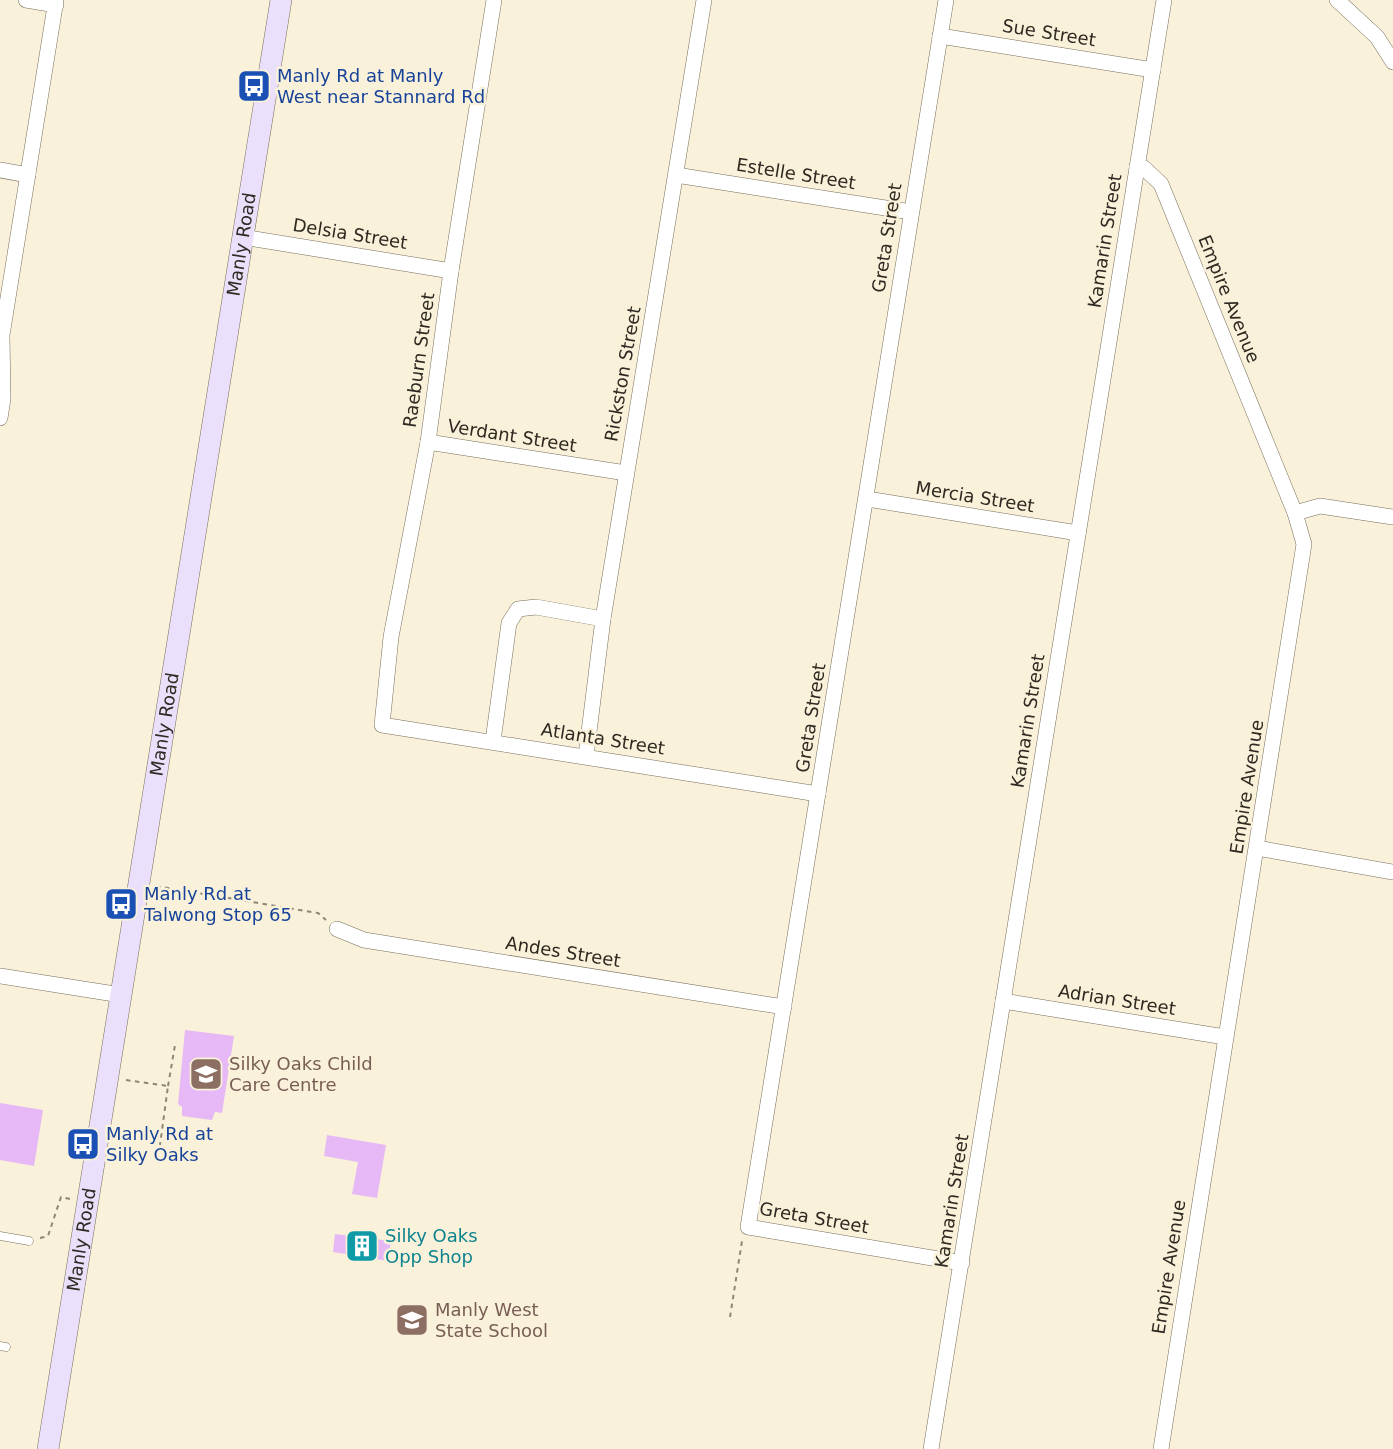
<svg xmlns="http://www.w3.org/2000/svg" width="1393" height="1449" viewBox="0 0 1393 1449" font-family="'DejaVu Sans',sans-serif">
	<rect width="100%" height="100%" fill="#faf1da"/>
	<g fill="#e6b8f6">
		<polygon points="185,1030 234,1036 222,1113 215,1112 212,1120 182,1116 182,1107 178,1104"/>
		<polygon points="0,1103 43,1110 34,1166 0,1160"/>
		<polygon points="327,1135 386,1145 377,1198 352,1194 358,1162 324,1156"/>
		<polygon points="335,1234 391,1241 388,1261 333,1252"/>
	</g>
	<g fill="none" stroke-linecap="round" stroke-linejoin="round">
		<g stroke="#766e5a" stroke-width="9">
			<g id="lane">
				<polyline points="0,1236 29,1241"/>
				<polyline points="0,1346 6,1347"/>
			</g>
		</g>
		<g stroke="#766e5a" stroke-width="16">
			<g id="street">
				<polyline points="26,0 56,5"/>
				<polyline points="494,0 451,271 428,442 391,637 382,725 818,794"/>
				<polyline points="946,0 748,1227 962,1263"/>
				<polyline points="1337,0 1377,37 1393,62"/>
				<polyline points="940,36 1153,70"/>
				<polyline points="1137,166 1144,168 1161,184 1295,513 1304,544 1161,1449"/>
				<polyline points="0,170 28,175"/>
				<polyline points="676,175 911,212"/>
				<polyline points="243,237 451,271"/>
				<polyline points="0,418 3,399 2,335 56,0"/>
				<polyline points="428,442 626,473"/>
				<polyline points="867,499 1078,533"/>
				<polyline points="1295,513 1320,506 1393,517"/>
				<polyline points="493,741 509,623 518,609 536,607 603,619"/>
				<polyline points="586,756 603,619 704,0"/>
				<polyline points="1257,848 1393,872"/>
				<polyline points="337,929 364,940 784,1007"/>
				<polyline points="0,976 121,995"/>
				<polyline points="1003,1001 1225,1037"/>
				<polyline points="931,1449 1164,0"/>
			</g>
		</g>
		<g stroke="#766e5a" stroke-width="22">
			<g id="secondary">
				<path id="s1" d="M48,1449L281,0"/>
			</g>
		</g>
		<g stroke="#8e8778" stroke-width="2" stroke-dasharray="4.5 4.5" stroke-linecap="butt">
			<polyline points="156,886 318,913 326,920"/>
			<polyline points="126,1080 168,1086 160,1145"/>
			<polyline points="168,1086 175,1045"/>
			<polyline points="40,1238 48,1236 61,1197 70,1199"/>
			<polyline points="730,1317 742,1241"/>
		</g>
		<use href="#lane" stroke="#fff" stroke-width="8"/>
		<use href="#street" stroke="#fff" stroke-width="15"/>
		<use href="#secondary" stroke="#ebe0fb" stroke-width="21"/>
	</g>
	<defs>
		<g id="bus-square" transform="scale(1.725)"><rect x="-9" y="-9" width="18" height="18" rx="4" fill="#1a4fb4" stroke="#faf1da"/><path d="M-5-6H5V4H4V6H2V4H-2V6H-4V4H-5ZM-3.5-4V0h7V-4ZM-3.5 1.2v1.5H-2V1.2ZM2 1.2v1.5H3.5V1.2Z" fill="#fff"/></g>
		<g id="school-square" transform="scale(1.725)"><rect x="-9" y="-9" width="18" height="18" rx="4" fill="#8d6e63" stroke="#faf1da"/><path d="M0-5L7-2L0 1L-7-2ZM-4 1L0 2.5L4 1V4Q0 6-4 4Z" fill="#fff"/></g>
		<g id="building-square" transform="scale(1.725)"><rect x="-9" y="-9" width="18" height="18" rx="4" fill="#0f9aa8" stroke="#faf1da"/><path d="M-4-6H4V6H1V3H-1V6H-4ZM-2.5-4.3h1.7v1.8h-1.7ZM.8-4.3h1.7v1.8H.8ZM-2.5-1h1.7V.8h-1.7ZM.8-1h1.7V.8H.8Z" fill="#fff"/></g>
	</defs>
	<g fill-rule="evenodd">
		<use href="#bus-square" x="254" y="86"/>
		<use href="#bus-square" x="121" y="904"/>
		<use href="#school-square" x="206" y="1074"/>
		<use href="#bus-square" x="83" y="1144"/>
		<use href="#building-square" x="362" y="1246"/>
		<use href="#school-square" x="412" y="1320"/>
	</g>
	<g text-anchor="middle" stroke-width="5" stroke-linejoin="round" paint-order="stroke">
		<g font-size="18" fill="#2e2a22" stroke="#faf1da">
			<text transform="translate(1049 33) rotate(9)" y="6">Sue Street</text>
			<text transform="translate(796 174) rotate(9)" y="6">Estelle Street</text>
			<text transform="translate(350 234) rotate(9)" y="6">Delsia Street</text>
			<text transform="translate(887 238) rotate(-81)" y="6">Greta Street</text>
			<text transform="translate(1105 241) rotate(-81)" y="6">Kamarin Street</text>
			<text dy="6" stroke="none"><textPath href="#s1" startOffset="1220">Manly Road</textPath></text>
			<text transform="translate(1229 299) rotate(68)" y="6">Empire Avenue</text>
			<text transform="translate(419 360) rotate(-82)" y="6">Raeburn Street</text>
			<text transform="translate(623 374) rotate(-80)" y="6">Rickston Street</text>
			<text transform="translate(512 436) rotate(9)" y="6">Verdant Street</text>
			<text transform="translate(975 497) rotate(9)" y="6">Mercia Street</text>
			<text transform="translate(811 718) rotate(-81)" y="6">Greta Street</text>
			<text transform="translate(1028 721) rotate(-81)" y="6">Kamarin Street</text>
			<text dy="6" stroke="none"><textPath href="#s1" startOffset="734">Manly Road</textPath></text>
			<text transform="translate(603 739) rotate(9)" y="6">Atlanta Street</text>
			<text transform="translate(1247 787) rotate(-81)" y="6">Empire Avenue</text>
			<text transform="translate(563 952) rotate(9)" y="6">Andes Street</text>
			<text transform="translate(1117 1000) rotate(9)" y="6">Adrian Street</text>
			<text transform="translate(952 1201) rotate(-81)" y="6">Kamarin Street</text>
			<text transform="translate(814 1218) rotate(10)" y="6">Greta Street</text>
			<text dy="6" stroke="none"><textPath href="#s1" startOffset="212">Manly Road</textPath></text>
			<text transform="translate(1169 1267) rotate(-81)" y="6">Empire Avenue</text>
		</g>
		<g font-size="18" fill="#164399" stroke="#faf1da" text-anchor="start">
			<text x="277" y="82">Manly Rd at Manly<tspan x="277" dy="21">West near Stannard Rd</tspan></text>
			<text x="144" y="900">Manly Rd at<tspan x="144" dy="21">Talwong Stop 65</tspan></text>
			<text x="106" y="1140">Manly Rd at<tspan x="106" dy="21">Silky Oaks</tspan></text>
		</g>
		<g font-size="18" fill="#785e54" stroke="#faf1da" text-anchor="start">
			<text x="229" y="1070">Silky Oaks Child<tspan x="229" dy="21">Care Centre</tspan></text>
			<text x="435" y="1316">Manly West<tspan x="435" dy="21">State School</tspan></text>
		</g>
		<g font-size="18" fill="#0d838f" stroke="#faf1da" text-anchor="start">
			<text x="385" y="1242">Silky Oaks<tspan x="385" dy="21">Opp Shop</tspan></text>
		</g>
	</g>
</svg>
